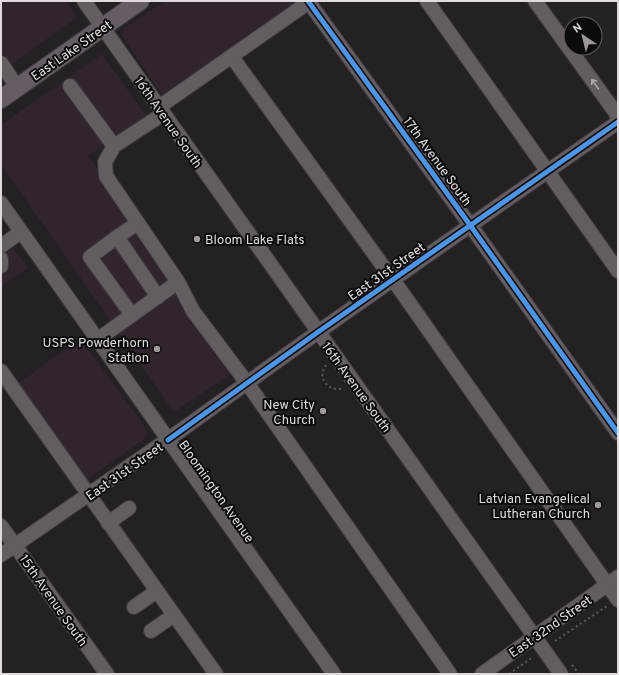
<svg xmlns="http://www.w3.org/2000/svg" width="619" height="675" viewBox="0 0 619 675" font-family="Overpass,sans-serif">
	<rect width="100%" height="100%" fill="#252025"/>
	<g fill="#30242f">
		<polygon points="1,1 66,1 77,17 1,72"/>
		<polygon points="165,1 296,1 303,11 169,105 122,36 123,29"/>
		<polygon points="102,54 146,116 88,156 238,369 174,412 1,164 1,125"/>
		<polygon points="1,233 28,268 1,287"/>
		<polygon points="80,338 146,429 147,434 146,438 82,483 14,387"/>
	</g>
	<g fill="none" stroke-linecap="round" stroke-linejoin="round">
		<g stroke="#3e3b3e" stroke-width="16">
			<g id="minor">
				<polyline points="84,1 561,674"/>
				<polyline points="308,1 470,225 618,433"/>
				<polyline points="427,1 618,271"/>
				<polyline points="535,1 618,116"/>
				<polyline points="232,57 401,291 618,600"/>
				<polyline points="1,63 17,87"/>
				<polyline points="70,86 114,146"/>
				<polyline points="159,107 309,2"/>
				<polyline points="163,114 114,146 105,162 106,176 178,282 193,311 247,383 450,674"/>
				<polyline points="1,203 334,674"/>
				<polyline points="138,223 117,237 158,297"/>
				<polyline points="117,237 90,257 132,315"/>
				<polyline points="1,246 21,232"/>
				<polyline points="1,259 1,266"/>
				<polyline points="97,340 178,282"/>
				<polyline points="1,371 216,674"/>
				<polyline points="108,523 129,508"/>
				<polyline points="1,526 107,674"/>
				<polyline points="1,555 180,431 318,332 618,122"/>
				<polyline points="134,607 157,591"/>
				<polyline points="151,631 174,615"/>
				<polyline points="482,674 618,577"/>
			</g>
		</g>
		<g stroke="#3e3b3e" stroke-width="20">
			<polyline id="major" points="1,99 140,1"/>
		</g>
		<g stroke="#5c585c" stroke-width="2" stroke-dasharray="2 3" stroke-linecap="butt">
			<path d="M326,365L322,373C323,384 330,390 341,389"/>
			<polyline points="555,641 607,606"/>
			<polyline points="572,665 579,674"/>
			<polyline points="509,674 533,657"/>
		</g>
		<use href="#minor" stroke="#635c62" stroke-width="14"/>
		<use href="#major" stroke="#655c65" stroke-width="18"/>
		<g stroke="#0d0a0d" stroke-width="8">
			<g id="cycleway">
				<polyline points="308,1 470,225 618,433"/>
				<polyline points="168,440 318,332 618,122"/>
			</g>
		</g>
		<use href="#cycleway" stroke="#4d94e3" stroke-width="5"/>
	</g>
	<defs><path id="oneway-shaft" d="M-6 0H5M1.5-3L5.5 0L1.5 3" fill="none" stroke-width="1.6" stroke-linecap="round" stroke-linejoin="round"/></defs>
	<use stroke="#aea8ae" href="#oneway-shaft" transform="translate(595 84) rotate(-126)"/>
	<g fill="#9f999f" stroke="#0d0a0d" stroke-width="1.5">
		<circle cx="197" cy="239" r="4"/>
		<circle cx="157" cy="349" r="4"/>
		<circle cx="323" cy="411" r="4"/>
		<circle cx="598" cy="505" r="4"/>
	</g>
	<g text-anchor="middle" stroke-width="4" stroke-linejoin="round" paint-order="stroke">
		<g font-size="13" fill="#e0dae0" stroke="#0d0a0d">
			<text transform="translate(71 50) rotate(-35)" y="5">East Lake Street</text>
			<text transform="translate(169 122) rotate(55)" y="5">16th Avenue South</text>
			<text transform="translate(438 161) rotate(54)" y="5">17th Avenue South</text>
			<text transform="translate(386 271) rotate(-35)" y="5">East 31st Street</text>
			<text transform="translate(357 387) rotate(54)" y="5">16th Avenue South</text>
			<text transform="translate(124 471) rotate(-35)" y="5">East 31st Street</text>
			<text transform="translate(217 491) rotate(55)" y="5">Bloomington Avenue</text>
			<text transform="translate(54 600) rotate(55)" y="5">15th Avenue South</text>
			<text transform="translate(550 626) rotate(-35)" y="5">East 32nd Street</text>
		</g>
		<g font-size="13" fill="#e0dae0" stroke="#0d0a0d" text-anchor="end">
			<text x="205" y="244" text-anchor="start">Bloom Lake Flats</text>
			<text x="149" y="347">USPS Powderhorn<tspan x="149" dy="15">Station</tspan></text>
			<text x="315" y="409">New City<tspan x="315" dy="15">Church</tspan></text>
			<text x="590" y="503">Latvian Evangelical<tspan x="590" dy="15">Lutheran Church</tspan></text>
		</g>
	</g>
	<rect width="619" height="675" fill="none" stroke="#e0dae0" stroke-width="4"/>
	<g transform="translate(583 36) rotate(325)"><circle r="19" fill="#0d0a0d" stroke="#615d61"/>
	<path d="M0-3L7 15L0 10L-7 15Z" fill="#9f999f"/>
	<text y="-6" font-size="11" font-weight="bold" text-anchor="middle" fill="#e0dae0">N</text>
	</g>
</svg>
